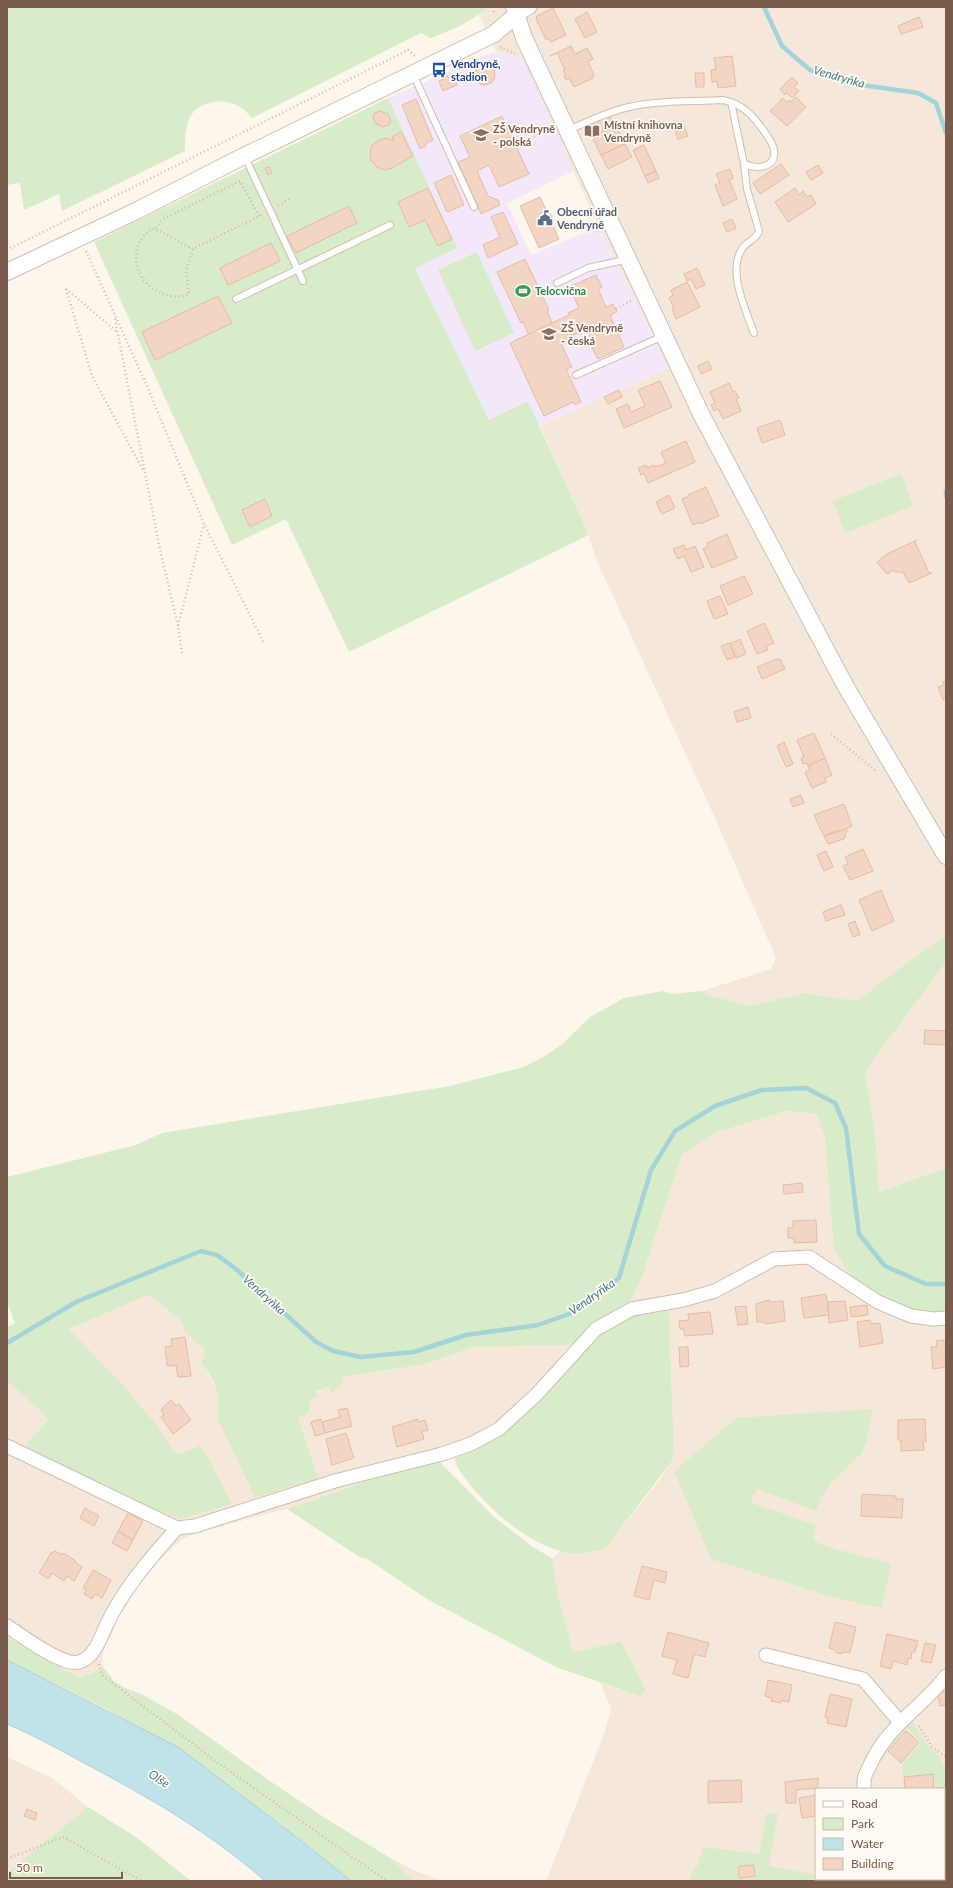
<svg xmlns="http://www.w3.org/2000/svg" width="953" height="1888" viewBox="0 0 953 1888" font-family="Lato,sans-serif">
	<rect width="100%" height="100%" fill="#fdf6ec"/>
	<g fill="#f5e8da" fill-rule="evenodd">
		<polygon points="487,7 946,7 946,936 894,972 857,1001 804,993 750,1006 708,995 702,991 771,969 776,958 709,805 595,557 589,535 540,426 668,368 599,227 521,58 496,51 479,15 485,11"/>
		<polygon points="946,962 946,1168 879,1192 875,1130 865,1071"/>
		<path d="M786,1111L817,1114L825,1138L943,1312L946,1311V1881H546L604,1734L611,1709L600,1683L639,1696L621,1641L575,1652L573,1651L559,1600L552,1558L560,1551L586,1553L605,1549L658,1482L672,1461L674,1454L669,1310L629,1304L642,1277L682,1154L715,1133ZM816,1789H944V1879H816Z"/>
		<polygon points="148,1295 180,1319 185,1331 205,1350 204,1357 201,1362 217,1389 219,1396 217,1415 298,1419 316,1393 329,1387 331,1392 341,1377 421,1365 474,1347 571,1345 580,1355 550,1390 472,1451 455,1458 404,1468 287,1509 195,1533 180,1541 156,1563 143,1577 122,1610 103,1652 102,1663 104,1668 80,1678 7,1637 7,1381 49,1419 26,1444 182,1519 231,1504 201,1445 180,1454 173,1450 160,1429 124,1386 69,1329"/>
		<polygon points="7,1757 52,1778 88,1807 9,1871 7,1879"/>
		<polygon points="392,1859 418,1872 444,1881 413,1881"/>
	</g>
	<polygon fill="#f3e8fa" points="496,51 521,58 574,171 507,203 531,255 599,227 668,368 540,426 528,401 489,420 415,267 456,248 388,98"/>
	<g fill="#d8ecc9">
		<path d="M7,7H487L485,11L460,26L431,38L421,33L252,118C249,115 246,111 243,109C229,97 199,99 190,117C185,127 185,140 185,151L62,211L59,194L24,210L20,183L7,185Z"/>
		<polygon points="388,98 457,248 415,268 489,420 528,401 589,535 349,652 286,519 232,545 94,242"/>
		<polygon points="477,252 514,333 475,351 438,270"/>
		<polygon points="901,474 913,506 845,533 833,501"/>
		<path d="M946,936V962L865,1071L875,1130L879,1192L946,1168V1311L919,1312L898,1306L852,1279L834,1248L825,1138L817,1114L786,1111L715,1133L682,1154L642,1277L629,1304L603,1320L571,1345L474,1347L421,1365L341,1377L344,1383L331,1393L329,1387L316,1392L318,1397L310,1400L309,1412L298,1419L318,1479L255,1497L218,1420C216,1412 219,1405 218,1397C218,1385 207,1372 201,1362L204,1357L205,1350L185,1331L180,1319L148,1295L69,1329L124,1386L160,1429L173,1450L180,1454L201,1445L232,1504L182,1519L141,1504L27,1447L26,1444L49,1419L7,1381V1327L15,1323L7,1302V1177L136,1145L162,1133L450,1086L524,1067L545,1056L561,1045L590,1017L624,998L663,991L672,994L702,991L708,995L750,1006L804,993L857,1001L894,972Z"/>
		<path d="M660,1308L669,1310L674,1454L672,1461L605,1549C591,1552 574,1556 560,1551C525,1541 487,1508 466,1479C461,1472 455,1467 455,1458L472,1451L550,1390L596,1337C616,1321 636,1313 660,1308Z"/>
		<polygon points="873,1409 866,1443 861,1454 830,1483 824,1495 821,1495 816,1511 758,1489 753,1495 752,1503 816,1525 813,1541 838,1550 891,1563 882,1608 836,1598 711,1559 675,1473 677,1469 736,1418"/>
		<polygon points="437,1461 440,1462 493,1516 533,1547 552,1558 559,1600 573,1651 575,1652 621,1641 646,1690 639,1696 556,1667 427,1599 366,1558 361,1558 287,1509 404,1468"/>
		<polygon points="7,1637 80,1678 104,1668 114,1681 123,1687 141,1694 177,1714 270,1781 325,1818 392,1859 413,1881 351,1881 313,1850 214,1775 108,1710 7,1660"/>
		<polygon points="912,1720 922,1739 938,1756 946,1768 946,1786 935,1786 934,1774 903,1776 902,1765 921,1742 908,1729 893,1744 877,1767 875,1767 880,1751"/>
		<polygon points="88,1807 136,1837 191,1881 7,1881 9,1871"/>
		<polygon points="778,1813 769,1866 816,1875 812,1881 689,1881 694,1869 697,1867 703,1847 759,1854 766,1814"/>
	</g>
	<path fill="#bfe3e8" stroke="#a5d3da" d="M7,1660L178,1747L313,1850L351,1881H265C214,1836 157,1802 97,1770C67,1754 38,1737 7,1724Z"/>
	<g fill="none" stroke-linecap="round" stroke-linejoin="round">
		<g stroke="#a5d3da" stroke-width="4.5">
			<polyline points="764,7 782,46 810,70 855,84 918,93 936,103 946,133"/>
			<polyline points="946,491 946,497"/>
			<polyline points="7,1343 76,1302 201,1251 217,1255 236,1269 316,1342 333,1351 361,1357 414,1352 466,1335 538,1325 569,1314 619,1278 651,1170 675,1131 715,1106 762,1090 806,1088 835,1103 846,1128 859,1234 885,1266 926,1284 946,1284"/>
		</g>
	</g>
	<g fill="#f3d5c3" stroke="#e6bba3">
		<polygon points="553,8 566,35 551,42 549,38 546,40 536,19 537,16"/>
		<polygon points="587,12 597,32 585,38 575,19"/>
		<polygon points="919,17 923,27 901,34 898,26"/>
		<polygon points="571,46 575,54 587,48 593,59 588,62 594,75 593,78 574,87 569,78 566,80 564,76 566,75 563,71 565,70 557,53 550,56"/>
		<polygon points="732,56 736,86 718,88 717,81 712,82 711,70 716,69 714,58"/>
		<circle cx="485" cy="75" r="10"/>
		<polygon points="695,73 704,73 704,87 696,87"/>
		<polygon points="447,75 448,78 453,75 457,85 443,91 439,81 444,79 443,77"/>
		<polygon points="792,77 798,83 794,87 799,91 792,98 787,93 785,95 780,89"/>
		<polygon points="796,97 806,107 787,126 770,111 783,98 787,102 790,100 791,102"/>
		<polygon points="416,99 433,140 425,144 426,146 420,149 402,105"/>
		<polygon points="380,111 388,114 391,121 389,125 383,127 376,124 373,118 374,113"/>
		<polygon points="609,115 616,126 591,137 585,126"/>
		<polygon points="502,116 529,174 499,187 489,165 477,171 488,196 498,200 500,205 481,214 458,162 470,157 460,136"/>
		<polygon points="683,124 688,136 678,139 674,127"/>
		<polygon points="616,126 625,144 601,155 592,137"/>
		<polygon points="401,132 413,156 392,168 385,170 377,167 371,161 370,153 372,145 379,140 387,138 394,141 392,137"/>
		<polygon points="625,144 632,157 608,169 601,155"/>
		<polygon points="644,145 656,171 645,176 633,150"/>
		<polygon points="781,164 789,175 760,194 753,183"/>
		<polygon points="818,165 823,173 811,180 806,172"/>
		<polygon points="269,167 272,173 268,175 265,168"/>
		<polygon points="730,169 733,178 729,180 737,199 723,206 715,185 720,183 716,174"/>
		<polygon points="656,171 659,178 648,183 645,176"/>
		<polygon points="451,175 464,205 447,212 434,183"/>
		<polygon points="428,188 452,239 438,246 425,220 409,227 398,202"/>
		<polygon points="795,188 799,195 803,191 807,197 811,195 816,204 788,222 775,202"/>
		<polygon points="540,197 548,214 550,213 554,222 552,223 559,239 539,248 520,206"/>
		<polygon points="349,206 357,223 296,253 287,236"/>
		<polygon points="503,212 518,244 488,258 483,245 500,237 491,217"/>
		<polygon points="732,219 736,228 727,232 723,223"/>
		<polygon points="271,243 280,261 228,285 220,268"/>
		<polygon points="525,259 549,310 547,311 552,323 529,335 523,322 521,323 497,272"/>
		<polygon points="697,268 705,285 696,289 691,279 687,281 684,274"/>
		<polygon points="596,275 602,287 598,289 606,307 613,304 617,312 610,315 624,347 598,359 592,348 595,346 587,329 560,341 572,367 566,369 581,402 575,405 573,402 544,416 510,343 569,315 568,313 579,308 569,287"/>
		<polygon points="687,282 700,307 676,319 672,309 674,308 669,298 673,295 671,290"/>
		<polygon points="218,296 232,323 155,360 142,332"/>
		<polygon points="708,361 712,369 701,374 698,366"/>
		<polygon points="660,381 672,407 624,428 616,409 628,404 631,412 645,406 638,390"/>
		<polygon points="729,383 733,392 735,391 739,398 736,399 741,411 723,419 718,409 714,411 711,405 715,403 710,392"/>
		<polygon points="619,390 622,397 608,404 604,397"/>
		<polygon points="780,420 785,435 762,443 757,428"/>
		<polygon points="686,441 695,462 648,483 644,473 641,475 638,468 646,465 647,468 654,465 655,467 666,463 661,452"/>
		<polygon points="706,487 719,516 700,524 699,522 693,525 682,499 688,497 688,495"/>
		<polygon points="669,495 675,508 662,514 656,502"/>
		<polygon points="265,499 272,516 250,527 242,510"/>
		<polygon points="727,534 737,558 712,568 703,549 708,546 707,543"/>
		<polygon points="917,540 915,542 929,573 932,573 909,583 903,572 895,572 893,570 887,574 877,562 887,554"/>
		<polygon points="684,545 686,550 695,546 704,567 691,572 684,556 678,559 673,549"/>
		<polygon points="744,576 753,594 728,605 720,586"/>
		<polygon points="720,596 728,614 714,619 707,601"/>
		<polygon points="764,623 774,643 766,646 768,650 757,654 747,631"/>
		<polygon points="740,639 746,654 736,658 730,644"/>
		<polygon points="730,643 735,657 727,660 721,646"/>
		<polygon points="777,659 781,660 785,669 762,679 757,667"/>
		<polygon points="946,681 946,699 943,700 938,687 944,685 943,682"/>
		<polygon points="748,707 751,718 737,722 734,712"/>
		<polygon points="814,733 825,758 808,766 807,763 803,764 801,758 804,757 797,740"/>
		<polygon points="784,742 793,764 786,767 777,746"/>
		<polygon points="825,758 832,775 825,778 826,782 812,788 805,772 810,770 808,766"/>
		<polygon points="801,795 804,803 793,807 790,799"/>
		<polygon points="844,804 852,826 839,832 838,830 824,836 814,815"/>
		<polygon points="846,829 847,831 844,839 828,844 824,836"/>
		<polygon points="863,849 873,871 850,880 843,866 848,864 845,857"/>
		<polygon points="826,851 833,867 824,871 817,855"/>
		<polygon points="881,890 894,921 872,931 859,900"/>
		<polygon points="841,905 845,915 826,921 823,912"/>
		<polygon points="855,921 860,935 853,937 848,924"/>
		<polygon points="925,1030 946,1031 946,1045 924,1044"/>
		<polygon points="802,1183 803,1192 784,1194 783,1185"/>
		<polygon points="816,1220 817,1242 794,1243 794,1238 788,1238 788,1228 793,1227 793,1221"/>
		<polygon points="826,1294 829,1315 804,1318 801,1298"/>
		<polygon points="769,1300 770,1302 783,1301 785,1321 765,1324 765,1322 757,1322 756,1304"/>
		<polygon points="845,1301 848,1320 829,1323 828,1302"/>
		<polygon points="867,1305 868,1315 851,1317 850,1307"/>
		<polygon points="746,1306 748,1324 738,1325 735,1307"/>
		<polygon points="710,1312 713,1334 685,1336 684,1329 680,1329 679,1321 689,1320 688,1314"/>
		<polygon points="870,1320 871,1324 880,1323 883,1343 860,1347 857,1322"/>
		<polygon points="185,1337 191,1376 178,1377 176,1365 167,1366 165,1347 172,1346 171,1339"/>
		<polygon points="946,1340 946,1367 933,1369 931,1347 937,1347 936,1341"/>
		<polygon points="679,1347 688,1347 689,1366 680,1367"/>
		<polygon points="171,1400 176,1406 179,1404 191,1420 173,1434 161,1417 164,1415 161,1410 164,1408 163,1407"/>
		<polygon points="347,1408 352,1426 325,1433 322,1422 340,1417 338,1410"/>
		<polygon points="321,1419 325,1433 315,1436 311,1422"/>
		<polygon points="418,1419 418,1422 425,1420 428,1430 422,1432 424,1439 397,1447 392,1427"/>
		<polygon points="925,1419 926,1442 923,1442 924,1450 901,1451 901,1440 898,1440 898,1420"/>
		<polygon points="346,1433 354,1458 332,1465 326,1439"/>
		<polygon points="862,1494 896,1496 896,1499 903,1499 902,1518 861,1516"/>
		<polygon points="85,1508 99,1516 94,1526 80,1518"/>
		<polygon points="128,1513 143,1521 133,1540 118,1531"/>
		<polygon points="118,1531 133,1540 127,1551 112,1543"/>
		<polygon points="55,1551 62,1555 63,1553 76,1561 75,1562 82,1567 74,1581 67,1576 64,1581 52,1573 49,1579 39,1573 51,1553"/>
		<polygon points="642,1566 667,1572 665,1583 654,1580 649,1600 634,1596"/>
		<polygon points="93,1570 111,1580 102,1598 95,1594 92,1599 84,1594 86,1589 83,1588"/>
		<polygon points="835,1622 856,1627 850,1653 844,1652 841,1654 837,1653 835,1650 829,1648"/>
		<polygon points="668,1632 709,1643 705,1657 694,1654 688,1678 673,1674 677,1660 662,1656"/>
		<polygon points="887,1634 918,1641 915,1652 912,1652 911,1659 908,1658 907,1665 893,1661 891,1669 880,1666"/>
		<polygon points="925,1643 936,1645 931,1663 921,1661"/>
		<polygon points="768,1680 792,1685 789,1702 781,1700 781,1703 771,1701 772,1698 765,1696"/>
		<polygon points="946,1691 946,1705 940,1706 937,1692"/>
		<polygon points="830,1694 852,1699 846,1727 827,1723 828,1718 825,1717"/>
		<polygon points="906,1731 919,1742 901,1763 888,1751"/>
		<polygon points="933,1774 934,1788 945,1787 946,1799 944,1799 944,1789 905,1789 904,1777"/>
		<polygon points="818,1778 818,1788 796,1790 796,1803 786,1803 785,1782"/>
		<polygon points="741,1780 742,1802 708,1803 708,1781"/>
		<polygon points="816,1795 816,1816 802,1818 799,1798"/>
		<polygon points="27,1809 37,1813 35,1820 24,1816"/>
		<polygon points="754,1865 755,1876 739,1878 739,1866"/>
		<polygon points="858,1879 888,1879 890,1881 859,1881"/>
	</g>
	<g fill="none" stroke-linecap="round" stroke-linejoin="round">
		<g stroke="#d1beb0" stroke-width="8">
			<g id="service">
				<polyline points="413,74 474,207"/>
				<path d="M569,130C588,121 608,112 629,107C659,100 693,102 723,100C744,104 755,118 766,134C769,139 774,145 774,151C776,169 755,169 744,164L731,102"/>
				<polyline points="245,157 303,281"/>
				<path d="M744,164L747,189L759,231C756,240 746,242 742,249C727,271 746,311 754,333"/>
				<polyline points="557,283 588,268 620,261 626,258"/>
				<polyline points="236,299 390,225"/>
				<polyline points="576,375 663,336"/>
			</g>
		</g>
		<g stroke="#d1beb0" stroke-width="15">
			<g id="minor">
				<polyline points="516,15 530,7"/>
				<polyline points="7,1446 177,1528 195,1526 335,1481 442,1454 471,1444 499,1429 537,1394 596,1329 632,1309 683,1300 715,1291 774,1259 809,1257 878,1302 911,1316 933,1319 946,1318"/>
				<path d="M7,1626C21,1635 63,1667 79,1662C94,1658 100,1639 106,1626C123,1589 150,1559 177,1528"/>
				<polyline points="766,1655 863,1679 900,1722"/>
				<path d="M864,1789C863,1777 866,1773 871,1763C888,1726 922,1707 946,1676"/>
				<polyline points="913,1879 915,1881"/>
				<polyline points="828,1881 829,1879"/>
			</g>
		</g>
		<g stroke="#d1beb0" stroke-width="18">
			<g id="tertiary">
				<polyline points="514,7 524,38 702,416 846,687 946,856"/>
				<polyline points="7,272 136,211 236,160 494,34 516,15"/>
			</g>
		</g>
		<g stroke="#d9b8a5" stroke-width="2.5" stroke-dasharray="1 3" stroke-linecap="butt">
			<polyline points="493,7 494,13"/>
			<polyline points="500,47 515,54"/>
			<polyline points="516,145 552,128"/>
			<polyline points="278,206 289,199"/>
			<polyline points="156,228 163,219 240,181 259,216"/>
			<path d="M193,249C184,245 157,228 151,229C123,251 137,290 171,296C178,297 183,297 189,294L186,271L193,249L261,215"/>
			<polyline points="7,250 408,50 415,56"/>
			<polyline points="86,251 147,386 204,524 264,643"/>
			<polyline points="66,289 92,376 144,472"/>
			<polyline points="66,289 117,332"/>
			<polyline points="616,309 632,300"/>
			<polyline points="115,319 159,545 178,626"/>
			<polyline points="182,653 178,626 204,524"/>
			<polyline points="831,734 877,772"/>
			<polyline points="99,1664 102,1675 218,1763 387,1881"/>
			<polyline points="919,1726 932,1747 946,1757"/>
			<polyline points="7,1859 63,1837 142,1881"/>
		</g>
		<use href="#service" stroke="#fff" stroke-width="6"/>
		<use href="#minor" stroke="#fff" stroke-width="13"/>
		<use href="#tertiary" stroke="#fff" stroke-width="16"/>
	</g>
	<defs>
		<g id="bus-bare" transform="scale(1.2)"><path d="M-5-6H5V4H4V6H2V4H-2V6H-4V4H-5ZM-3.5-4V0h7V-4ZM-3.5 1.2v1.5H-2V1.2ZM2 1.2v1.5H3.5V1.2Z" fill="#1a4fb4" stroke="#fffaf3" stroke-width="2.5" paint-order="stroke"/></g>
		<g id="library-bare" transform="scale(1.2)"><path d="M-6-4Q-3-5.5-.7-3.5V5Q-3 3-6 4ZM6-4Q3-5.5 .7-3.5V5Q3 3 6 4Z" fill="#8d6e63" stroke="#fffaf3" stroke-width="2.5" paint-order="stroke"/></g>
		<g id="school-bare" transform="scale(1.2)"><path d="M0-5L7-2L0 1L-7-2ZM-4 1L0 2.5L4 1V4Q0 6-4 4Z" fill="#8d6e63" stroke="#fffaf3" stroke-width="2.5" paint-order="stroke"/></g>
		<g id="civic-bare" transform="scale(1.2)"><path d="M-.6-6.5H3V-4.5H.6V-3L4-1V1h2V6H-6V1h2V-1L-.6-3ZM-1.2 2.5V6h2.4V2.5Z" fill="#5c6f8a" stroke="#fffaf3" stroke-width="2.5" paint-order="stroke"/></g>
		<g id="stadium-bare" transform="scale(1.2)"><path d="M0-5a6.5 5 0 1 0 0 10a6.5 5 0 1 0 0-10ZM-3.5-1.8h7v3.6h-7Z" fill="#2e9e5b" stroke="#fffaf3" stroke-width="2.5" paint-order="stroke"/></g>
	</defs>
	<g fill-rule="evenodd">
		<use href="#bus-bare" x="439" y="70"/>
		<use href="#library-bare" x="592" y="131"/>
		<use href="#school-bare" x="481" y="135"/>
		<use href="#civic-bare" x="545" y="218"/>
		<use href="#stadium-bare" x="523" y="291"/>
		<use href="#school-bare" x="549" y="334"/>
	</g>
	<g text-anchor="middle" stroke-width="3.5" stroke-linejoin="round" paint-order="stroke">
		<g font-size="11" font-weight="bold" fill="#164399" stroke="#fffaf3" text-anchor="start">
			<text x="451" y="68">Vendryně,<tspan x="451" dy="13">stadion</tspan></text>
		</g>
		<g font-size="11" font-weight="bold" fill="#785e54" stroke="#fffaf3" text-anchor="start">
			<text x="604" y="129">Místní knihovna<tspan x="604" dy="13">Vendryně</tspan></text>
			<text x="493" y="133">ZŠ Vendryně<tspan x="493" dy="13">- polská</tspan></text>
			<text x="561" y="332">ZŠ Vendryně<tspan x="561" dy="13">- česká</tspan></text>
		</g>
		<g font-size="11" font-weight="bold" fill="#4e5e75" stroke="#fffaf3" text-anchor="start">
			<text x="557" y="216">Obecní úřad<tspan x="557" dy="13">Vendryně</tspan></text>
		</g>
		<g font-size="11" font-weight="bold" fill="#27864d" stroke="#fffaf3" text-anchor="start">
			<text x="535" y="295">Telocvična</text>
		</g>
		<g font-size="12" font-style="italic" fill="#437c86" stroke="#fffaf3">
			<text transform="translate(839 77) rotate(16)" y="4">Vendryňka</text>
			<text transform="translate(264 1295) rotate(42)" y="4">Vendryňka</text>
			<text transform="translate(592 1297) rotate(-35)" y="4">Vendryňka</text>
			<text transform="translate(159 1779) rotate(33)" y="4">Olše</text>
		</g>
	</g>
	<rect width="953" height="1888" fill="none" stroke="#7a5c4d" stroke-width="16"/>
	<rect x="815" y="1788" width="130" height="92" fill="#fffaf3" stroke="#cabbb1"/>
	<rect x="823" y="1801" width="20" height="6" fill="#ffffff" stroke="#cabbb1"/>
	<text x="851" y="1808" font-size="12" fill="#7a5c4d">Road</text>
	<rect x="823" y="1818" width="20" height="12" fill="#d8ecc9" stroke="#cabbb1"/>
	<text x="851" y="1828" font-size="12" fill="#7a5c4d">Park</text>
	<rect x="823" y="1838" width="20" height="12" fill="#bfe3e8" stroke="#cabbb1"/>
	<text x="851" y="1848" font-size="12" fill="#7a5c4d">Water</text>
	<rect x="823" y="1858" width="20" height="12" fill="#f3d5c3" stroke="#cabbb1"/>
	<text x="851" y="1868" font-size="12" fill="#7a5c4d">Building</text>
	<path d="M10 1872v6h112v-6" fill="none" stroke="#7a5c4d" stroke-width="2"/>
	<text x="16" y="1872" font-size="12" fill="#7a5c4d" stroke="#fffaf3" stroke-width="3" paint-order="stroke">50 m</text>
</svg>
